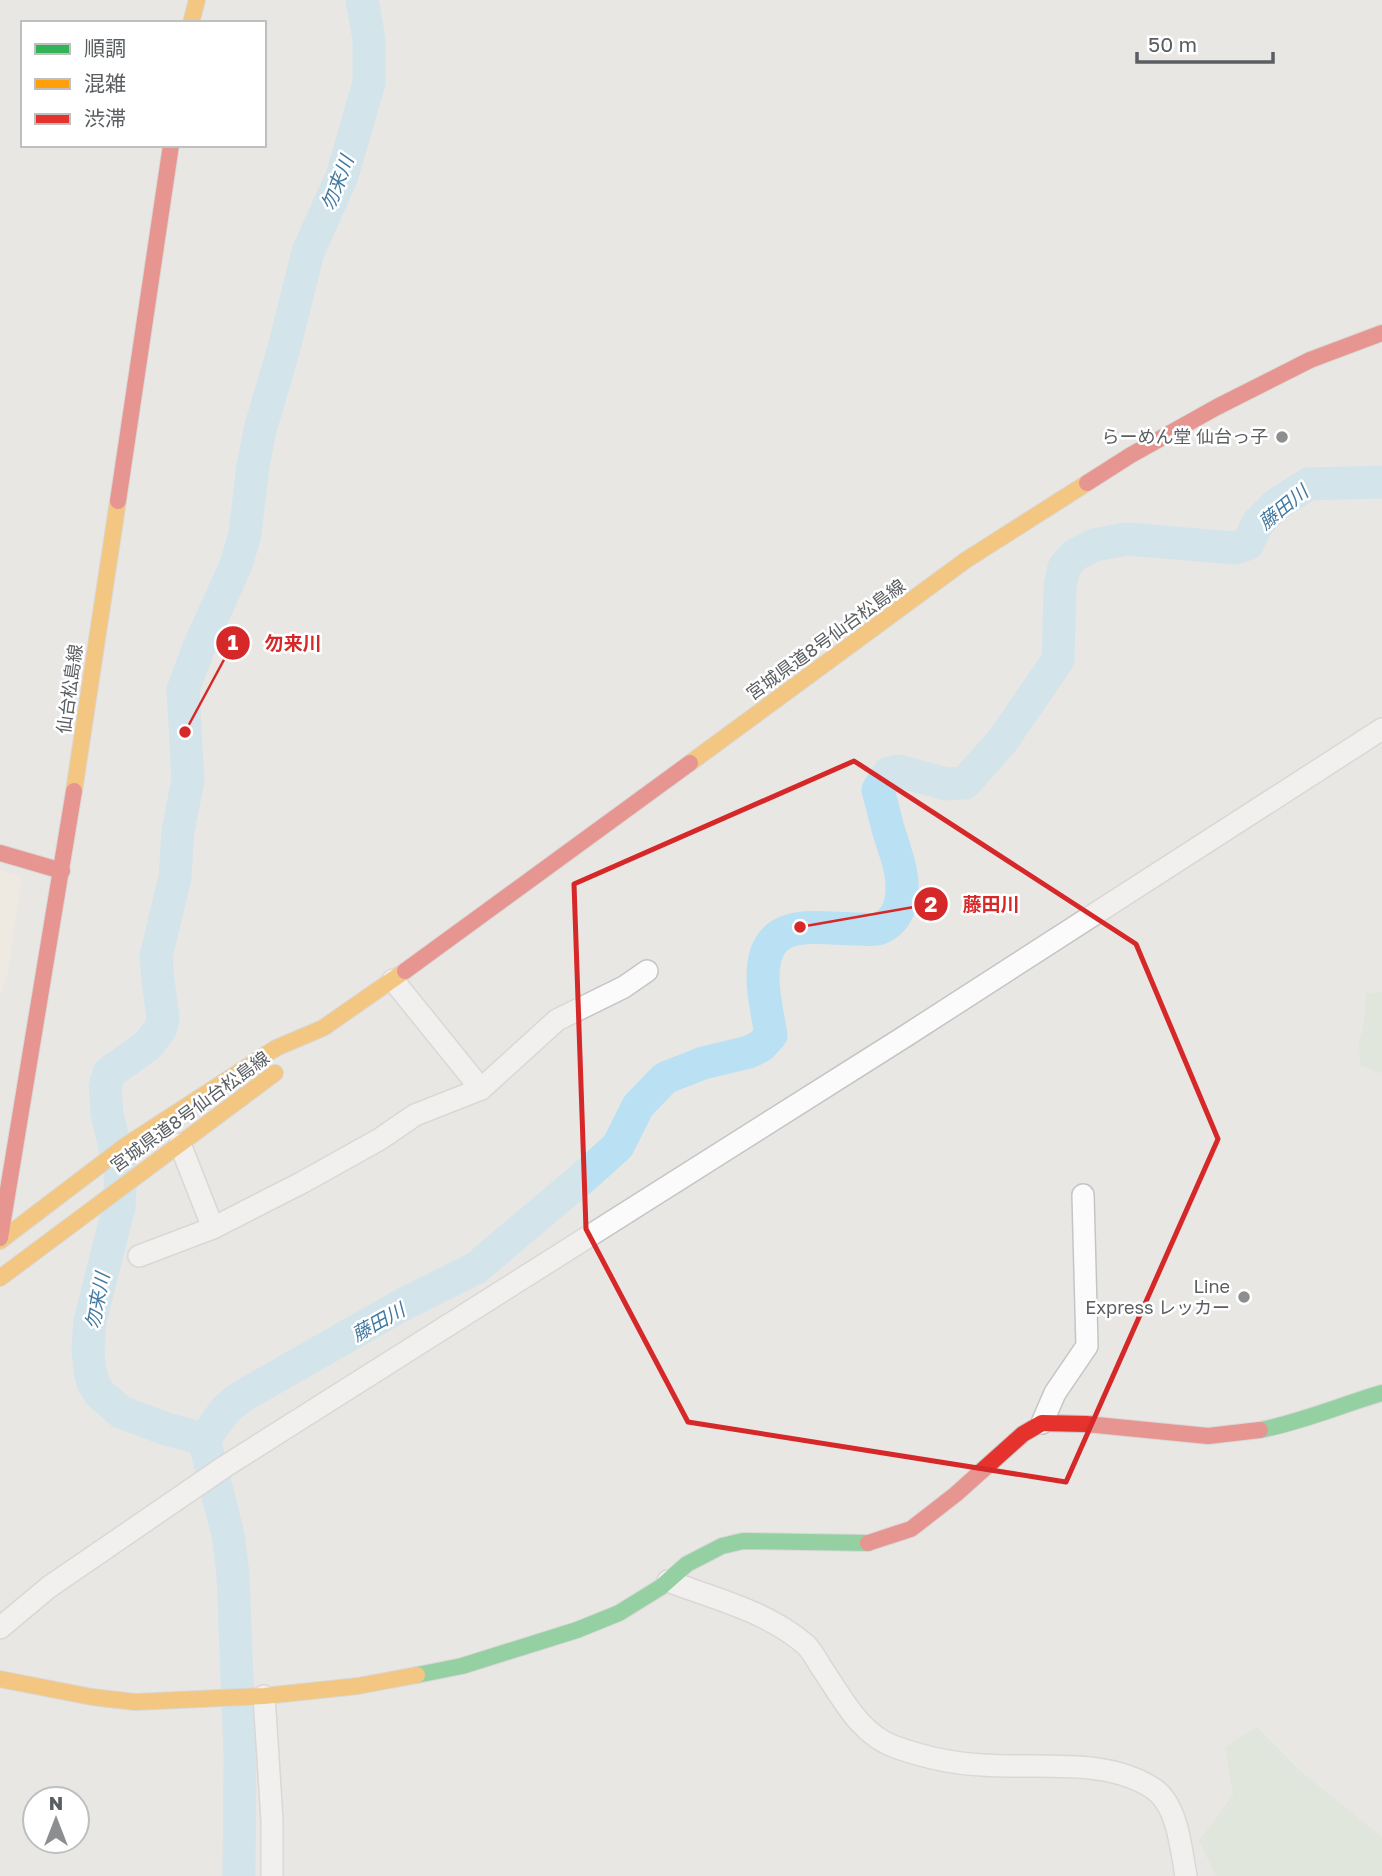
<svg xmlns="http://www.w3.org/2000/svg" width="1382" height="1876" viewBox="0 0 1382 1876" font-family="'Golos Text','Noto Sans JP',sans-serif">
	<rect width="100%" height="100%" fill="#e9e7e4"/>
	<polygon fill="#f3ebdd" points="0,870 22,877 8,971 0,996"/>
	<g fill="#d4e4d0">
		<polygon points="1382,992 1382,1073 1360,1066 1359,1042 1364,1022 1366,993"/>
		<polygon points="1257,1727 1298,1769 1382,1837 1382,1876 1216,1876 1199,1841 1233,1795 1225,1747"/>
	</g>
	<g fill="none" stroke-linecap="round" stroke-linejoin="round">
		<g stroke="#b9e0f3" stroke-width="33">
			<path d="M204,1439L226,1409L241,1397L400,1306L476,1268L587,1174L618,1146L638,1106L665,1078L703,1063L749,1052L761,1046L771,1035C768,1017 763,996 763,977C763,914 816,929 859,929C866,929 874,931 880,928C890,924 897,915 900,905C907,881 896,854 889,832C885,818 882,804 878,790L889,773L898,771L947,784L965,783L1003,740L1058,660L1060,587L1064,567L1075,555L1094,545L1127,539L1235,548L1248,544L1258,523L1277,504L1308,484L1382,482"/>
			<polyline points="204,1439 166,1429 121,1412 100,1394 93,1383 90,1371 88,1350 90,1321 119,1207 121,1174 107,1113 105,1086 109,1073 148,1045 161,1028 163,1018 158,980 156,956 175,878 178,831 188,780 183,690 199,647 236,565 245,534 253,466 260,430 284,348 308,252 342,176 369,83 369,39 362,0"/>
			<polyline points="204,1439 228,1535 233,1574 240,1755 239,1876"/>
		</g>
		<g stroke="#c5c5c5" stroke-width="24">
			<g id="street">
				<polyline points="393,980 481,1089"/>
				<polyline points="180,1144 213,1228"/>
				<polyline points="139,1256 213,1228 303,1182 380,1139 415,1115 481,1089 557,1020 624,987 647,971"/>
				<polyline points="1042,1423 1055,1393 1087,1346 1083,1195"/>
				<path d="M668,1581C715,1599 767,1611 806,1645C812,1651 817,1660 821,1667C842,1697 859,1734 895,1747C924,1757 952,1764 983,1765C1037,1769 1107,1757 1154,1789C1178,1806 1181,1849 1186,1876"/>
				<polyline points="0,1628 49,1587 224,1467 904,1037 1382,729"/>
				<polyline points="264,1696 272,1820 272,1876"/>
			</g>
		</g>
		<g stroke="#c4c5c5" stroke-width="18">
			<g id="fast">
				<path d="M1260,1430C1302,1422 1341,1405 1382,1393"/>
				<polyline points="417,1675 462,1666 577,1630 619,1613 661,1587 687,1564 722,1546 743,1541 868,1543"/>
			</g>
		</g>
		<g stroke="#c4c5c5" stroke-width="18">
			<g id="slow">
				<polyline points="191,23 197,0"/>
				<polyline points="690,763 966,560 1087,483"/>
				<polyline points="74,791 118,501"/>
				<polyline points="0,1241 125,1146 276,1048 323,1028 405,971"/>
				<polyline points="0,1278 275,1073"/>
				<polyline points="0,1679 92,1697 135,1702 264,1696 358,1686 417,1675"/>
			</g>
		</g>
		<g stroke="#c4c5c5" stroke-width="18">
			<g id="jam">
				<polyline points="1087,483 1131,455 1217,407 1310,360 1382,333"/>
				<polyline points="118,501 171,145"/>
				<polyline points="0,853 62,871"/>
				<polyline points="405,971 690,763"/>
				<polyline points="0,1238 74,791"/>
				<polyline points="868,1543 911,1529 956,1494 1023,1434 1042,1423 1086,1424 1208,1436 1260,1430"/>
			</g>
		</g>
		<use href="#street" stroke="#fcfbfb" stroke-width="21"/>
		<use href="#fast" stroke="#30b455" stroke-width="16"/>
		<use href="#slow" stroke="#ff9f0a" stroke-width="16"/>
		<use href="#jam" stroke="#e5322d" stroke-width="16"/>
	</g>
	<path d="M0 0H1382V1876H0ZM854,761L1136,944L1218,1139L1066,1482L688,1422L586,1229L574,884Z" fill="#e9e7e4" fill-opacity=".55" fill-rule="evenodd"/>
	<path fill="none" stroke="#d62828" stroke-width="5" stroke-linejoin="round" d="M854,761L1136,944L1218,1139L1066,1482L688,1422L586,1229L574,884Z"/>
	<g fill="#8c8e8f" stroke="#fff" stroke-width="2.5">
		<circle cx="1282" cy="437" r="7"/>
		<circle cx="1244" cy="1297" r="7"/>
	</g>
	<g text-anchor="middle" stroke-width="5" stroke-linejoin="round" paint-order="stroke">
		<g font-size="18" fill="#5a5e61" stroke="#fff" text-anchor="end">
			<text x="1268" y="443">らーめん堂 仙台っ子</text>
			<text x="1230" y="1293">Line<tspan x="1230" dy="21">Express レッカー</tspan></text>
		</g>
		<g font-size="18" fill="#5a5e61" stroke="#fff">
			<text transform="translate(826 640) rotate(-36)" y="6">宮城県道8号仙台松島線</text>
			<text transform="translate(70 689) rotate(-82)" y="6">仙台松島線</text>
			<text transform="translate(190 1112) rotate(-36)" y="6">宮城県道8号仙台松島線</text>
		</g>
		<g font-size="19" font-style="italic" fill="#4079a1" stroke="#fff">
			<text transform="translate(337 183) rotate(-69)" y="7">勿来川</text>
			<text transform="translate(1283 507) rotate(-39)" y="7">藤田川</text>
			<text transform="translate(97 1301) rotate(-79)" y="7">勿来川</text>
			<text transform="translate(378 1322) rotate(-29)" y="7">藤田川</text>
		</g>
	</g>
	<path fill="none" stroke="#d62828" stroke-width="2.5" d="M185 732L233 643M800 927L931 904"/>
	<g fill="#d62828" stroke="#fff" stroke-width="2.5">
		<circle cx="185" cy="732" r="7"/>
		<circle cx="800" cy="927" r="7"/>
		<circle cx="233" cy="643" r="18"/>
		<circle cx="931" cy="904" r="18"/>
	</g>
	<g font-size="21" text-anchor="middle" font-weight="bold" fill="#fff">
		<text x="233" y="650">1</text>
		<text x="931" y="912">2</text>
	</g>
	<g font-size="19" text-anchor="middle" font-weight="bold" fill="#d62828" stroke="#fff" stroke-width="5" stroke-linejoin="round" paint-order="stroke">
		<text x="293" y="650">勿来川</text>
		<text x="991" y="911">藤田川</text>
	</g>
	<rect x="21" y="21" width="245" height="126" fill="#ffffff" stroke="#bdbfc0" stroke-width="2"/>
	<rect x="35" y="44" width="35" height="10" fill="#30b455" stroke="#bdbfc0" stroke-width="2"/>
	<text x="84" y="56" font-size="21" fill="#5a5e61">順調</text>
	<rect x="35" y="79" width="35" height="10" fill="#ff9f0a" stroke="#bdbfc0" stroke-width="2"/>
	<text x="84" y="91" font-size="21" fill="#5a5e61">混雑</text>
	<rect x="35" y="114" width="35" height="10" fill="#e5322d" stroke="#bdbfc0" stroke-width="2"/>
	<text x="84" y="126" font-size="21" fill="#5a5e61">渋滞</text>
	<g transform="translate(56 1820)"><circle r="33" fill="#ffffff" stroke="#bdbfc0" stroke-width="2"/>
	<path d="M0-5L12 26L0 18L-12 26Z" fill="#8c8e8f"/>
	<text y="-10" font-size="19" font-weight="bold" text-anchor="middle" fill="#5a5e61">N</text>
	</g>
	<path d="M1137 52v10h136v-10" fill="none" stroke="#5a5e61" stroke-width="3.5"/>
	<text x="1148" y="52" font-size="21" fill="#5a5e61" stroke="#ffffff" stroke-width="5" paint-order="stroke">50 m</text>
</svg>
